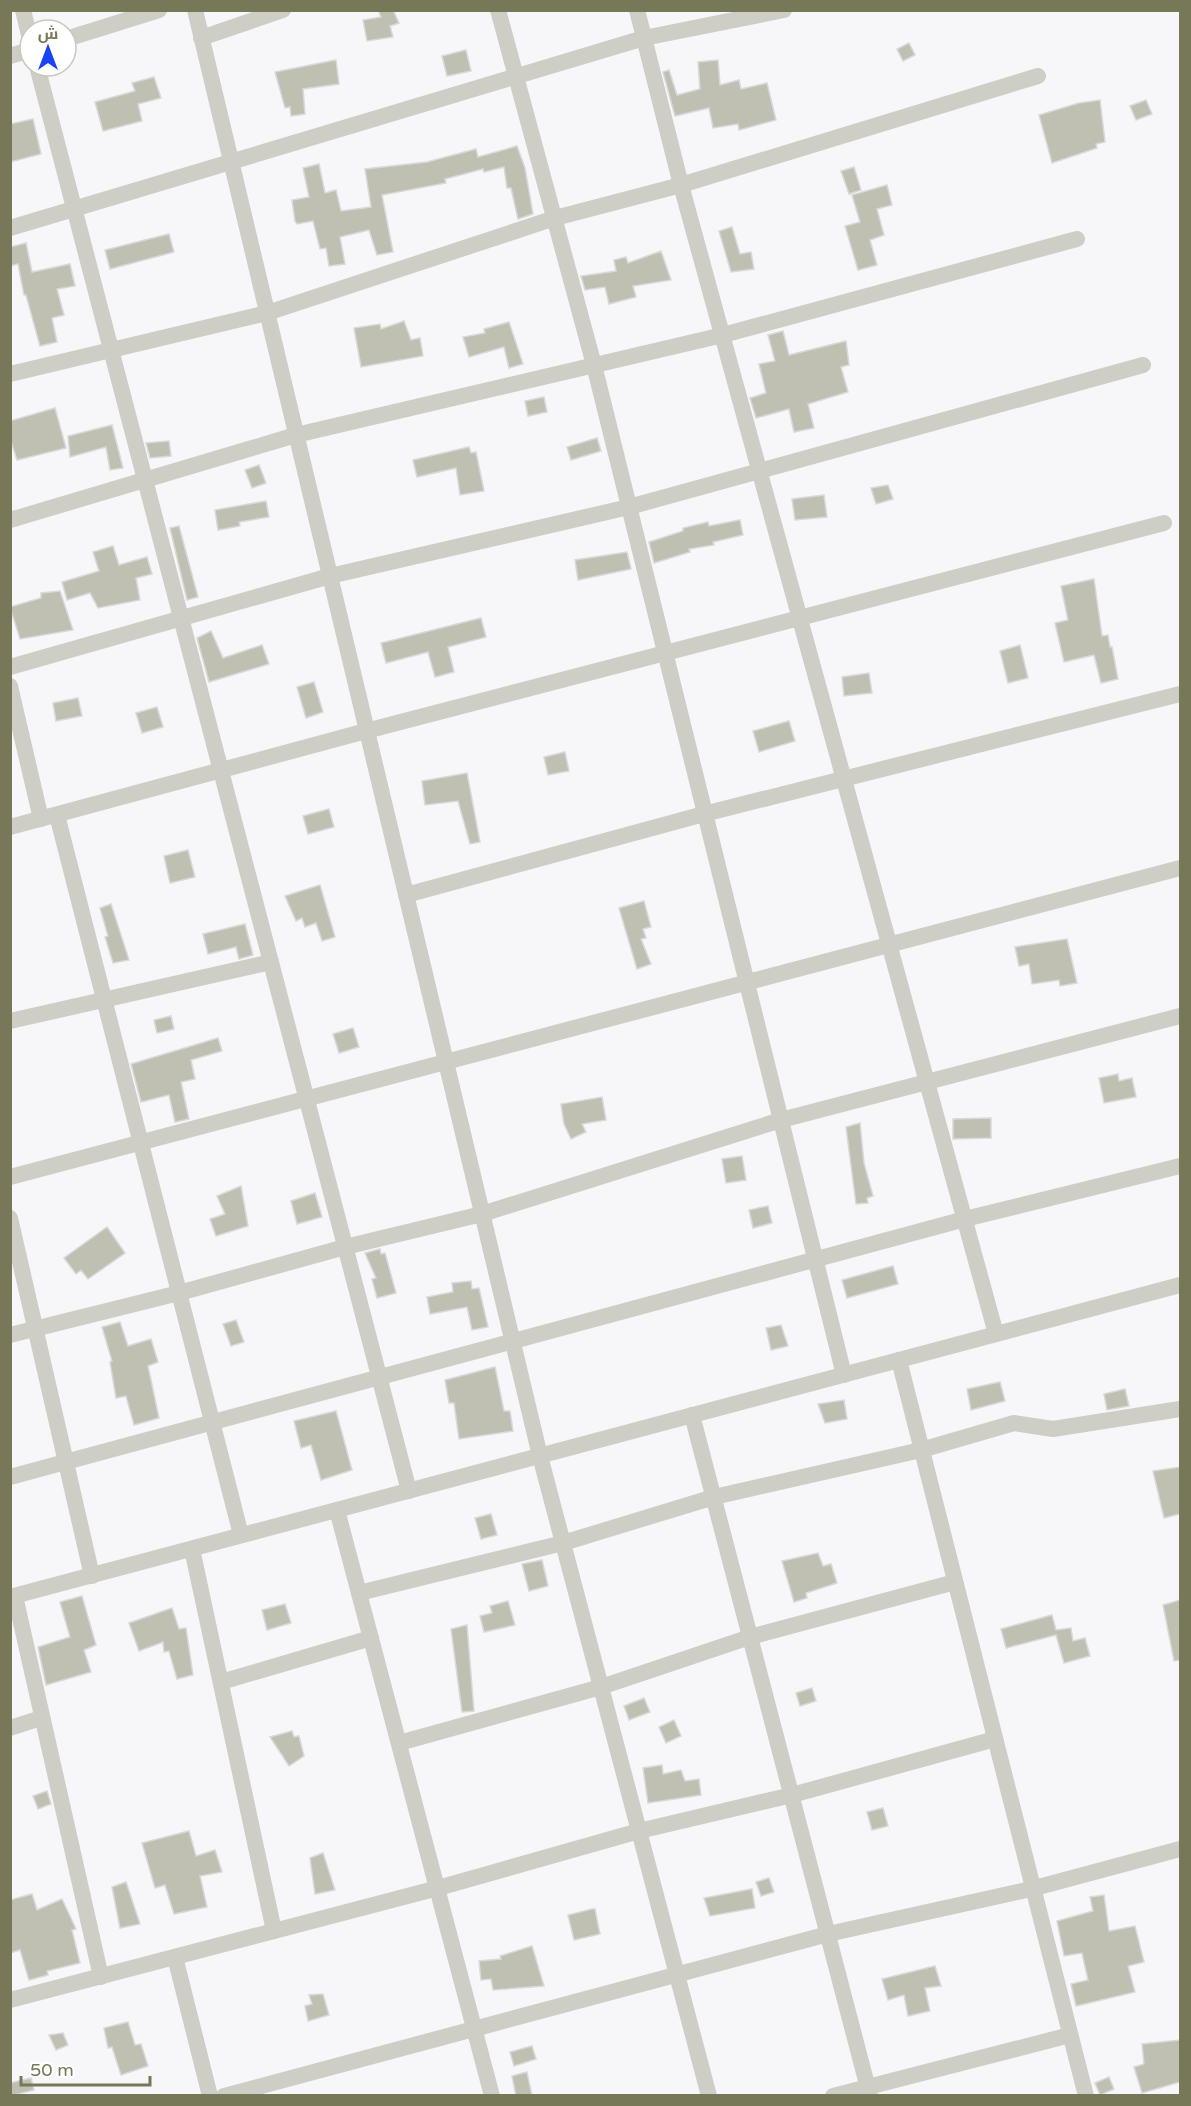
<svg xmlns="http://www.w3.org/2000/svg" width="1191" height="2106" viewBox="0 0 1191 2106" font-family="'Varela Round',Cairo,sans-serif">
	<rect width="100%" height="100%" fill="#f7f6f9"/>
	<g fill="#bfc0b1" stroke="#d9d8da" stroke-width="1.5">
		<polygon points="378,10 393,10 399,23 390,26 393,37 367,41 363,20 381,17"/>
		<polygon points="909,43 915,55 903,61 897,49"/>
		<polygon points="466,50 471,71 447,76 442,56"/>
		<polygon points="336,60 339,84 303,89 305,114 291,116 290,107 285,108 275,72"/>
		<polygon points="718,60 720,85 739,80 741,89 767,83 776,120 739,130 738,124 713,128 709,108 675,116 663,72 669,70 677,95 700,89 698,62"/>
		<polygon points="154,77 161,98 138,104 142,121 103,131 95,102 135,91 132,83"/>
		<polygon points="1100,100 1105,142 1096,144 1097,148 1052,163 1039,115 1079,103"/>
		<polygon points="1146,100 1152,114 1136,120 1130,106"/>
		<polygon points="33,119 41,154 10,162 10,124"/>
		<polygon points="517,146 525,168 533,214 518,219 511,188 507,188 504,167 484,172 483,169 445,179 446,183 382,195 393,252 377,255 369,230 340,237 345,264 329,266 326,248 320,249 313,221 297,224 295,221 292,200 309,197 303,168 319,164 325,193 336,190 341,211 371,207 365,169 427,162 476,149 478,157"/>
		<polygon points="854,167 861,190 849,194 841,171"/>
		<polygon points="887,185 892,205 877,209 884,235 870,240 877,265 858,270 845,226 860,222 852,195"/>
		<polygon points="732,227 740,254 751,252 754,269 731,272 719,231"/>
		<polygon points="169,234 174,252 110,269 105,250"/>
		<polygon points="26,243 32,272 70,264 75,286 57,289 64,315 52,318 57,342 40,346 26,295 24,295 18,264 10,266 10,247"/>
		<polygon points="661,251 671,280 633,286 636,297 609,304 605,287 585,290 581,276 616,271 614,260 626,257 628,263"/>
		<polygon points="404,321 411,340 420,338 423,356 361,367 354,328 380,324 381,329"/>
		<polygon points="509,322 523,364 509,368 504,347 469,357 463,337 485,333 484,329"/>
		<polygon points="783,331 789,355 846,341 849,365 841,367 848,392 808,404 814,428 794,432 789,409 756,418 750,398 766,393 759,364 775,361 768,335"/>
		<polygon points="544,397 547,412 528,416 525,401"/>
		<polygon points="55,408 66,448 17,460 10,438 10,421"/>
		<polygon points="112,425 123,468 110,470 106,447 70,457 68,436"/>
		<polygon points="597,438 601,451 571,460 567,447"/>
		<polygon points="169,441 171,456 150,458 146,443"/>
		<polygon points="469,447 471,453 476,452 484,491 460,495 456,468 417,477 413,460"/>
		<polygon points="259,465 266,483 252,488 245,470"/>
		<polygon points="888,485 893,499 876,504 871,488"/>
		<polygon points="824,495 827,517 795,520 792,499"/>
		<polygon points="266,501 269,517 239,522 240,526 218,530 215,510"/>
		<polygon points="740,520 743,535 713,542 714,545 689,549 690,552 654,563 649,542 683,531 683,528 708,522 709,526"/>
		<polygon points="179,526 198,597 187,600 170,528"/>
		<polygon points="113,546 119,565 147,557 152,574 136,578 140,600 98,608 90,593 67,600 62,582 99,571 93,552"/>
		<polygon points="627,552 631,569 578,580 575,560"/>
		<polygon points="1094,579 1102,636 1108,635 1110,647 1112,647 1118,679 1101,683 1094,655 1064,662 1055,623 1068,620 1061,586"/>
		<polygon points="60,591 73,630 20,639 10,607 41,598 41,593"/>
		<polygon points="481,618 486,637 448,647 454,672 435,677 428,652 386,663 381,643"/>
		<polygon points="211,631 223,658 262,645 269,664 209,682 197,638"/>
		<polygon points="1020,645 1028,678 1008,683 1000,651"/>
		<polygon points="869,673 872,693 844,696 842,677"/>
		<polygon points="314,682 323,712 306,718 297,687"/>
		<polygon points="78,698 82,716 56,721 53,703"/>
		<polygon points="157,707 163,727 142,733 136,713"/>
		<polygon points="789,721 795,741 759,752 753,731"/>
		<polygon points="565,752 569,771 548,775 544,757"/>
		<polygon points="467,773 480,842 470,844 458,801 425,805 422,781"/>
		<polygon points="329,809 334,827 308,834 303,816"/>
		<polygon points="188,850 195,877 170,883 164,856"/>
		<polygon points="320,885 335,937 322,941 316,923 305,927 302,918 296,921 285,896"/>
		<polygon points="644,901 651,927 643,929 646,938 641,939 651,964 637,969 619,908"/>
		<polygon points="111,904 129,960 113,963 105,937 108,936 100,908"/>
		<polygon points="245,924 253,955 239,959 236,947 208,954 203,934"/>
		<polygon points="1067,939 1077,983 1060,986 1059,980 1032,984 1029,964 1019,966 1015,947"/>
		<polygon points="171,1016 174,1029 157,1033 154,1020"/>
		<polygon points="353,1028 359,1047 339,1053 333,1034"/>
		<polygon points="218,1038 222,1051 191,1060 195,1079 181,1082 189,1119 175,1122 169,1095 141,1102 131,1064"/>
		<polygon points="1118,1074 1119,1081 1132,1078 1136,1097 1104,1103 1099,1078"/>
		<polygon points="602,1097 606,1120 582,1124 586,1132 571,1139 564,1124 561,1104"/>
		<polygon points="991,1118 991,1138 953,1139 953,1119"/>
		<polygon points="860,1123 864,1163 873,1196 867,1198 868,1203 856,1204 846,1127"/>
		<polygon points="742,1156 746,1180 726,1183 722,1159"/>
		<polygon points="241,1186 248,1226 216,1236 210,1219 225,1214 217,1196"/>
		<polygon points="315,1193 322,1217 297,1224 291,1201"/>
		<polygon points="768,1206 772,1223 753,1228 749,1210"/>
		<polygon points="107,1227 125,1253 88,1279 81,1270 76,1274 64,1258"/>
		<polygon points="380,1249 381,1254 385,1253 396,1293 377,1298 372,1279 376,1278 365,1253"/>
		<polygon points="893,1266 898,1284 847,1298 842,1280"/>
		<polygon points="471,1281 472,1289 479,1288 488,1327 472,1330 467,1307 430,1314 427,1297 453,1292 452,1283"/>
		<polygon points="236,1320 244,1342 231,1346 223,1324"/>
		<polygon points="120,1322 128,1346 151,1339 158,1362 148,1366 159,1418 134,1425 126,1396 116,1398 110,1362 112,1361 102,1327"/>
		<polygon points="781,1325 788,1346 771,1350 766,1328"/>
		<polygon points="495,1367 504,1411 510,1411 513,1431 459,1439 454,1403 449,1403 445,1380"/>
		<polygon points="1000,1382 1005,1401 971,1410 967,1389"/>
		<polygon points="1125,1389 1129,1406 1107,1410 1104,1394"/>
		<polygon points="844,1400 847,1419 825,1423 818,1404"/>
		<polygon points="336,1411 352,1470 321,1480 311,1445 301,1448 294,1421"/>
		<polygon points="1180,1467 1180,1514 1164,1518 1153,1471"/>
		<polygon points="491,1514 497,1535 481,1539 475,1518"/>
		<polygon points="818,1553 823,1566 831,1564 837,1583 806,1593 807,1598 794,1602 782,1561"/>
		<polygon points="542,1560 548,1586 529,1591 522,1564"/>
		<polygon points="82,1596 96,1645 84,1650 91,1672 46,1685 38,1647 70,1637 60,1602"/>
		<polygon points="1180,1600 1180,1660 1174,1661 1163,1605"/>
		<polygon points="508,1601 515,1625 484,1632 480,1616 492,1613 490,1606"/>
		<polygon points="285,1604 291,1623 267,1630 262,1610"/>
		<polygon points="172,1608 179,1629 186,1628 193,1675 177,1679 169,1651 164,1652 163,1642 139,1651 129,1623"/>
		<polygon points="1052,1615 1056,1630 1071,1628 1073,1641 1085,1638 1090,1656 1064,1663 1056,1635 1006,1648 1001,1629"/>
		<polygon points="467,1625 474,1711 462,1712 451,1629"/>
		<polygon points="812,1688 816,1701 800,1706 796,1693"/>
		<polygon points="644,1698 650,1712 629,1720 624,1706"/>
		<polygon points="674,1720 681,1736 666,1743 659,1727"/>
		<polygon points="292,1731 294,1737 299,1736 304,1756 289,1766 270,1737"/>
		<polygon points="662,1765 663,1774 681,1770 685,1781 699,1779 701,1795 648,1803 643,1768"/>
		<polygon points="47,1791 51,1804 38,1809 33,1796"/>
		<polygon points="883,1808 888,1826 872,1830 867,1812"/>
		<polygon points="189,1831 196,1856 215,1850 222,1872 200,1876 207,1907 174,1914 165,1885 155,1888 142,1843"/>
		<polygon points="323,1853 335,1890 315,1894 310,1858"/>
		<polygon points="769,1878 774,1892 761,1896 756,1882"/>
		<polygon points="126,1882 140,1924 120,1928 112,1887"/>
		<polygon points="752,1889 755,1908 710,1916 704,1898"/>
		<polygon points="32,1894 37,1910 62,1899 76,1929 72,1930 80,1963 47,1971 48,1975 29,1980 20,1950 10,1953 10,1900"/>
		<polygon points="1104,1895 1109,1931 1135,1926 1144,1962 1128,1966 1135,1992 1076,2006 1071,1984 1088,1980 1082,1953 1064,1956 1057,1921 1093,1911 1090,1897"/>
		<polygon points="592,1909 595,1909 600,1934 574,1940 568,1915"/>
		<polygon points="532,1946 544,1986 493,1990 491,1979 481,1980 479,1961 501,1959 500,1956"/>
		<polygon points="935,1966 941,1986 925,1988 930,2011 908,2016 904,1995 888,2000 882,1979"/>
		<polygon points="323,1994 329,2015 308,2021 305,2006 312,2004 309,1995"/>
		<polygon points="128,2022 135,2045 141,2044 148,2066 121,2075 112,2047 108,2048 104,2028"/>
		<polygon points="63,2033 68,2045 56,2050 49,2035"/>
		<polygon points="1180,2040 1180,2082 1142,2093 1134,2067 1144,2064 1142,2044"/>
		<polygon points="532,2046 536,2059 514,2066 510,2052"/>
		<polygon points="527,2072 532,2096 516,2096 512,2076"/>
		<polygon points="1109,2077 1114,2089 1100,2095 1095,2083"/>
		<polygon points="31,2078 34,2090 10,2096 10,2083"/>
	</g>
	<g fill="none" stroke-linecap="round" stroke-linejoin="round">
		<g stroke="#cecec6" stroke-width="16">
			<polyline points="23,10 30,39"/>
			<polyline points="195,10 540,1456 709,2096"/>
			<polyline points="498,10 594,365 844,1375"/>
			<polyline points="637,10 681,185 996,1334"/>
			<polyline points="201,38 283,10"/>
			<polyline points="66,39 159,10"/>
			<polyline points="10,56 30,50"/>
			<polyline points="37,66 409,1491"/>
			<polyline points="10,228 644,38 784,10"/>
			<polyline points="10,374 267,313 555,218 681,185 1038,76"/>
			<polyline points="10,520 296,435 723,335 1077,239"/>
			<polyline points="10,667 330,576 629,507 1143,365"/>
			<polyline points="10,686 41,819"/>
			<polyline points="57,815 241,1535"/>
			<polyline points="10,827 366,731 1164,523"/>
			<polyline points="406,895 704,814 1180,694"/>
			<polyline points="10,1021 271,962"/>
			<polyline points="10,1177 1180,868"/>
			<polyline points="10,1218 92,1576"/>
			<polyline points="10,1335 179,1293 345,1247 482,1214 781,1120 1180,1016"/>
			<polyline points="899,1360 1086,2096"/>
			<polyline points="692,1415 870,2096"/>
			<polyline points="10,1477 965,1219 1180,1166"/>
			<polyline points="337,1510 492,2096"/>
			<polyline points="192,1549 274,1931"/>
			<polyline points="359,1593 563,1543 714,1497 921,1450 1014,1423 1053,1429 1180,1409"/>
			<polyline points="15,1596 101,1977"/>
			<polyline points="10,1597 1180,1285"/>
			<polyline points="221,1682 371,1638"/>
			<polyline points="10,1728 41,1718"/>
			<polyline points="399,1743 601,1687 750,1637 955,1582"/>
			<polyline points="175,1957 210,2096"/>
			<polyline points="10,2000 438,1888 639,1831 792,1795 995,1739"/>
			<polyline points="224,2096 828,1934 1031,1889 1180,1849"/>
			<polyline points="833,2096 1070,2035"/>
		</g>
	</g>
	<rect width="1191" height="2106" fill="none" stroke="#777858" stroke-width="24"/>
	<g transform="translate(48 48)"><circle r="28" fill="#ffffff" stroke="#c9c9bc" stroke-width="1.5"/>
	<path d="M0-4.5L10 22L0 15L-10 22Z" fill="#1a42f5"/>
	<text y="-9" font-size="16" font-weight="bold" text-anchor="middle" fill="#777858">ش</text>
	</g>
	<path d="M21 2076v9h129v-9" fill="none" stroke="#777858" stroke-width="3"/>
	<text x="30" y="2076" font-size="18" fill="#777858" stroke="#ffffff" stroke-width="4.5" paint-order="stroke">50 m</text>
</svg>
